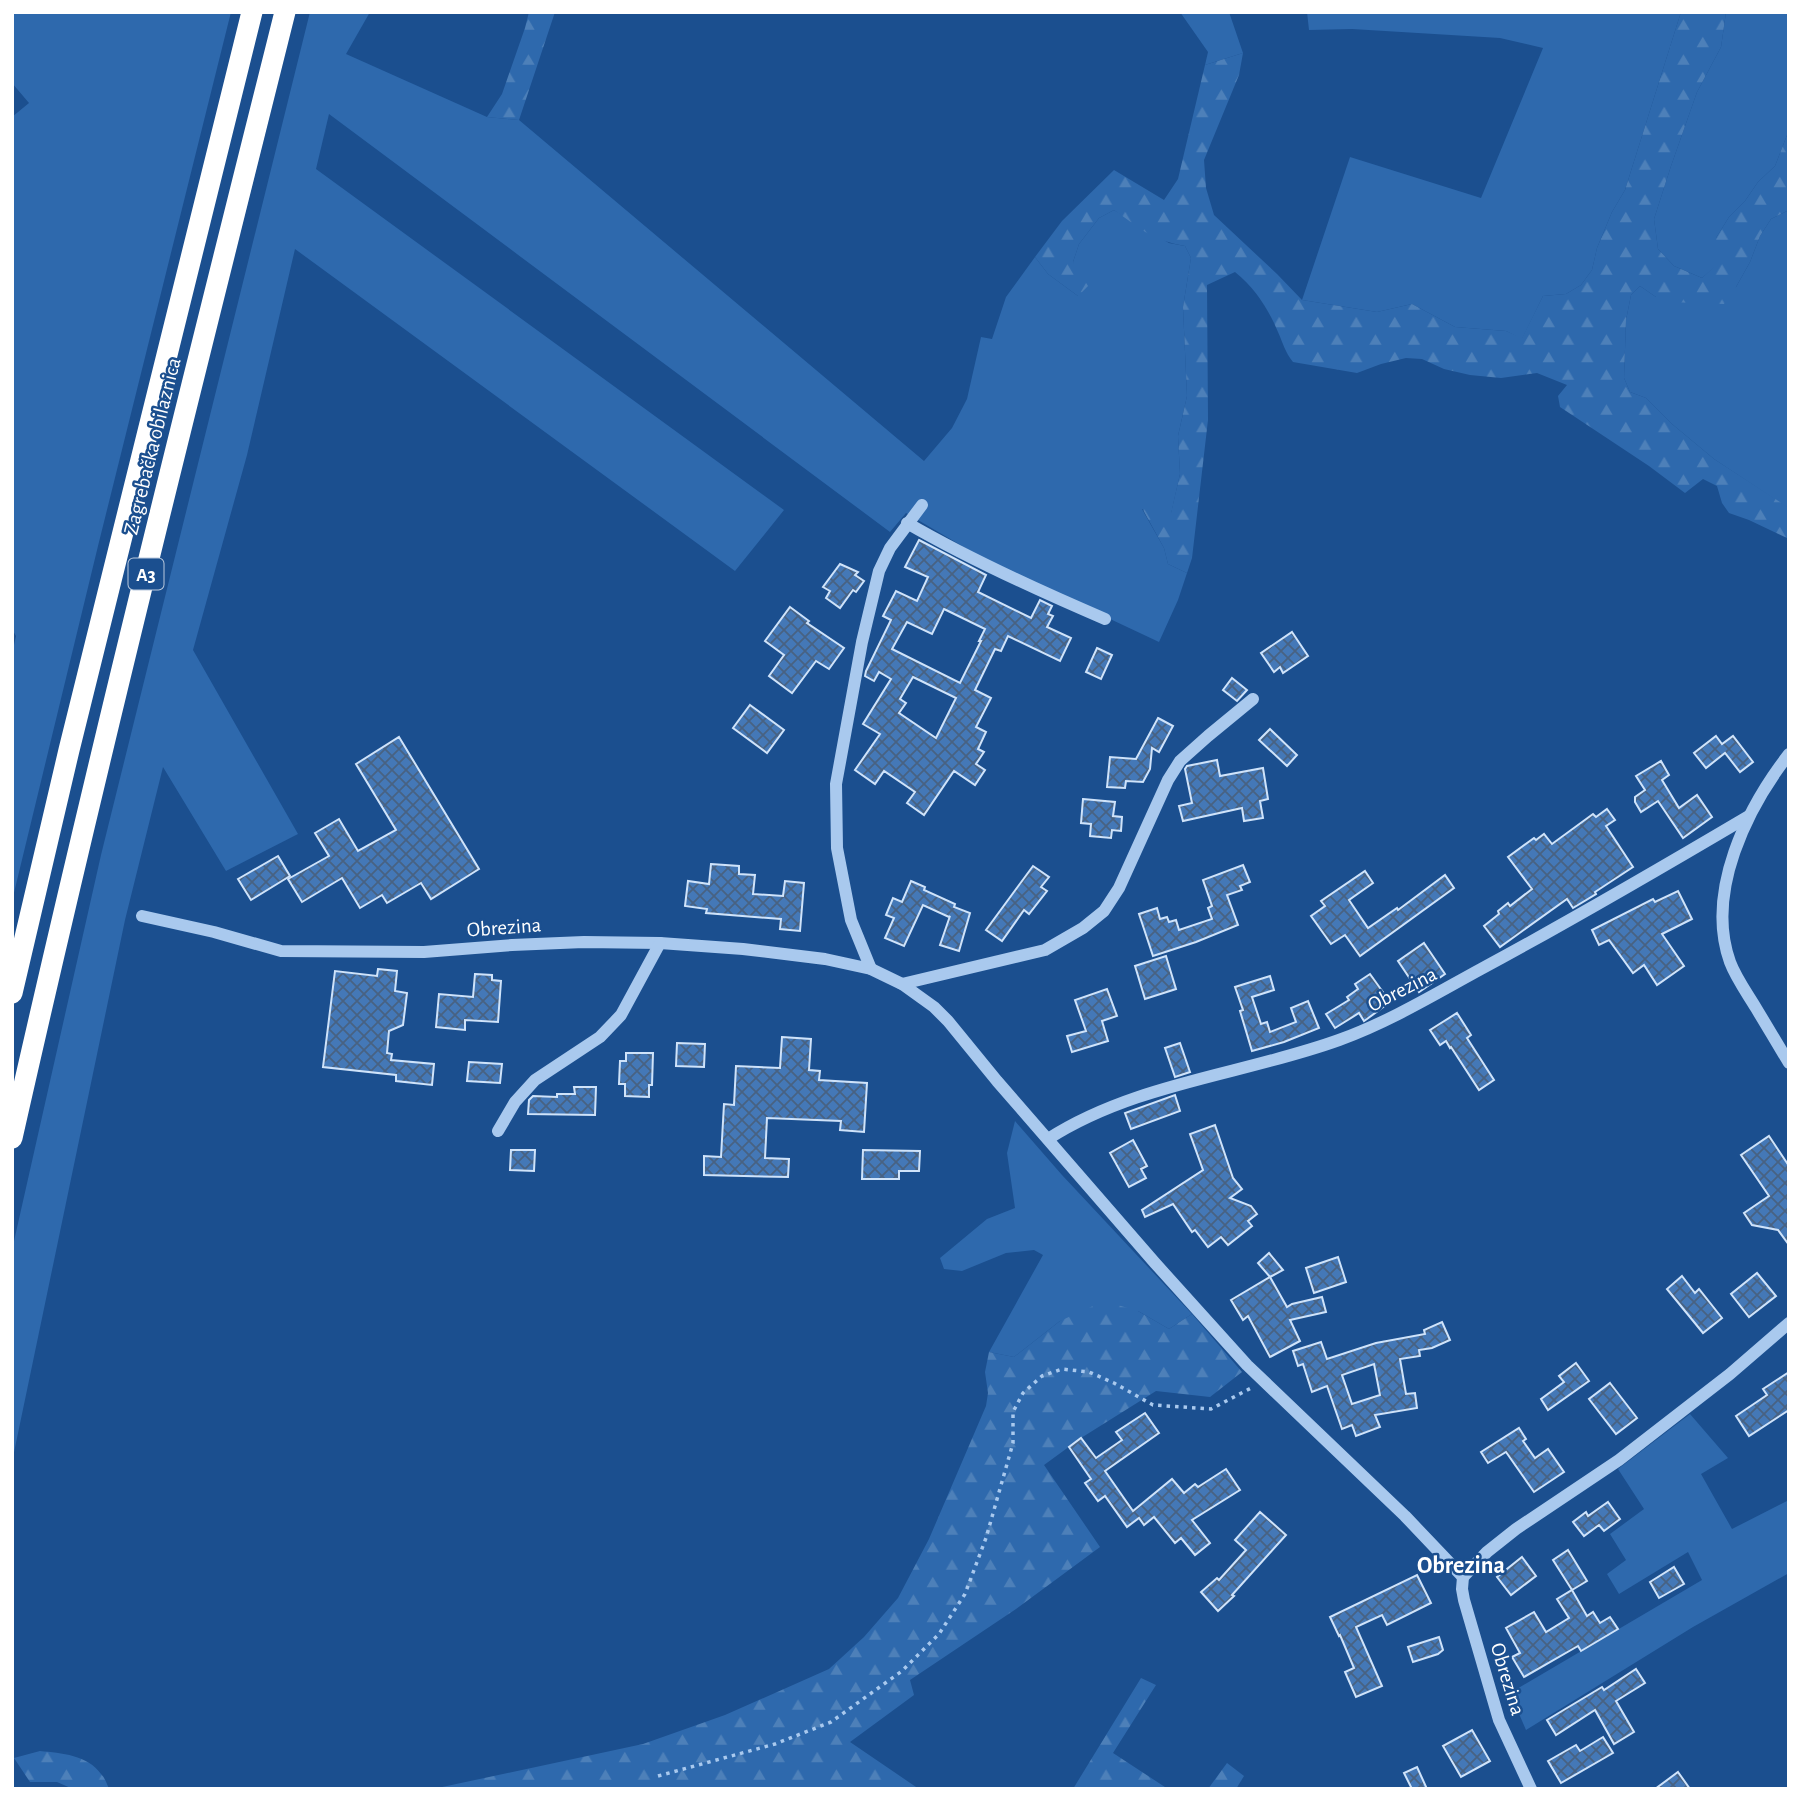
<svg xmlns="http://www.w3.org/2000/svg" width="1801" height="1801" viewBox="0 0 1801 1801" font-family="'Alegreya Sans',sans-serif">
	<defs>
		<pattern id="forest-firs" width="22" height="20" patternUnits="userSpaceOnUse" patternTransform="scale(1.75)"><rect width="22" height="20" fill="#2e69ad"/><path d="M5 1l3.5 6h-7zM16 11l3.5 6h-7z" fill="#4d80b9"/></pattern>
		<pattern id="building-cross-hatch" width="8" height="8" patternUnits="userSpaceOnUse" patternTransform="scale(1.75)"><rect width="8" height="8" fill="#4478b7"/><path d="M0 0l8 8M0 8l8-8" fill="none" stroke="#486282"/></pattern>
	</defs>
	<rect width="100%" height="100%" fill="#1b4f8f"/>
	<g fill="#2e69ad">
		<polygon points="12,12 231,12 98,546 12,901 12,654 16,636 12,629 12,117 29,103 12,83"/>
		<polygon points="310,12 370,12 346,54 487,117 519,120 924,461 952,428 967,399 981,337 992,339 1006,297 1035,257 1048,274 1078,296 1073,262 1079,244 1099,218 1114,210 1169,243 1185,246 1191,258 1183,307 1187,396 1178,436 1180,474 1171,514 1142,509 1164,548 1168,564 1187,573 1178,600 1159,642 991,563 906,513 890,532 329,114 316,169 784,510 735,571 295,249 247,455 193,650 298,834 226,871 163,767 125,920 12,1462 12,1250 101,855"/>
		<polygon points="1180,12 1229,12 1243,53 1205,65 1208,52"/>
		<polygon points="1307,12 1681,12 1625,190 1612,212 1597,248 1592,270 1581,285 1566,294 1543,296 1522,339 1506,331 1455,327 1412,304 1377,312 1302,300 1350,157 1481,198 1543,48 1500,38 1352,29 1309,30"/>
		<polygon points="1726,12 1789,12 1789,130 1775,166 1758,182 1745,201 1729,217 1716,238 1716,266 1702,278 1674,266 1658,249 1654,219 1671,166 1697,92 1721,47"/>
		<polygon points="1789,210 1788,508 1714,459 1672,424 1646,398 1630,392 1624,378 1626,320 1631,295 1640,286 1656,297 1736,287 1750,262 1760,236 1771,219"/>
		<polygon points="1015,1121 1062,1175 1192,1314 1169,1329 1138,1311 1060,1321 1014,1357 989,1352 1043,1255 1034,1250 1006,1253 962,1271 944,1269 940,1258 987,1219 1015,1208 1007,1153"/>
		<polygon points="1690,1414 1728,1458 1701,1474 1732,1529 1789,1500 1789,1573 1693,1627 1526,1730 1510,1693 1702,1580 1688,1552 1619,1594 1607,1574 1626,1560 1610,1534 1644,1509 1618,1469"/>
	</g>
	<g fill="url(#forest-firs)">
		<polygon points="529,12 555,12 519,120 487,117 502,94 525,28"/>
		<path d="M1681,12H1726L1721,47L1697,92L1671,166L1654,219L1658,249L1674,266L1702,278L1715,266L1716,238L1729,217L1745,201L1758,182L1775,166L1789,130V210L1771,219L1760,236L1750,262L1736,287L1724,304L1669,302L1656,297L1640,286L1631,295L1626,320L1624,378L1630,392L1646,398L1672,424L1714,459L1789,508V539L1749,520L1729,513L1722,503L1717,486L1703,479L1685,493L1649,466L1560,407L1558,396L1567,385L1537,373L1501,378L1470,375L1444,369L1422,359L1406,358L1381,364L1357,373L1293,362C1285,352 1283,343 1278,332C1268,308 1255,288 1235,272L1207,285L1208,420L1192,558L1187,573L1168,564L1164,548L1142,508L1151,502L1171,513L1180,474L1178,436L1187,396L1183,307L1191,258L1185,246C1151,240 1141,229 1114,210L1099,218L1079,244L1073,262L1088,286L1078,296L1048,274L1035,257L1062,221L1114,170L1164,200L1178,179L1205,65L1243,53L1239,75L1204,160L1206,188L1214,215L1277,274L1302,300L1377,312L1412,304L1455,327L1506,331L1522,338L1543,296L1566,294L1581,285L1592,270L1597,248L1612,212L1625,190Z"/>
		<polygon points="1104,1301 1138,1311 1169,1329 1192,1314 1242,1372 1210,1397 1156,1391 1081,1438 1044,1465 1100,1547 1016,1609 910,1680 914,1695 850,1742 919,1789 433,1789 643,1744 725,1715 829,1669 864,1637 898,1598 929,1539 986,1406 988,1393 985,1372 989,1352 1014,1357 1060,1321"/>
		<polygon points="1141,1678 1156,1685 1113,1753 1168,1789 1073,1789"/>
		<path d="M40,1751C61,1753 88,1755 101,1774C105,1778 107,1784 109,1789H73L57,1782H30L14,1758Z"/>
		<polygon points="1227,1763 1244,1776 1236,1789 1208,1789"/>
	</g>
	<g fill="url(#building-cross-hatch)" stroke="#cfe3fa" stroke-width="2" fill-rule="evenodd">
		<path d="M919,540L986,575L978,592L1031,618L1040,600L1052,606L1048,614L1053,616L1047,627L1071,638L1060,661L1008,636L1001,651L995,649L975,690L991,698L976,727L986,732L978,749L984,752L976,764L985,770L975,785L954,771L924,815L907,803L915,792L884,771L875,784L855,770L880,734L863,724L891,679L879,672L874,681L865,676L866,671L891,620L883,616L896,591L917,601L928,577L905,567ZM944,609L985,629L979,641H981L960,683L892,649L907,622L932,634ZM913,677L956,698L936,738L899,713L906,703L900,699Z"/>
		<polygon points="840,564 858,572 855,575 864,581 856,592 853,590 840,608 826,598 830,591 823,587"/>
		<polygon points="790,607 809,621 807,623 844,648 829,669 816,661 792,693 769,676 784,655 765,641"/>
		<polygon points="1292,632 1308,656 1283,673 1280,667 1274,672 1261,653"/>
		<polygon points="1097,648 1112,655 1101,679 1086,672"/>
		<polygon points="1232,678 1247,690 1237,701 1223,690"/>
		<polygon points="750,705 784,730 767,753 733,728"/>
		<polygon points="1158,718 1173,726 1159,752 1152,748 1150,769 1143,782 1126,781 1125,788 1107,787 1110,757 1136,759"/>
		<polygon points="1270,729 1297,755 1287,766 1259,740"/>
		<polygon points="1716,736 1722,744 1733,736 1753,762 1740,772 1725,753 1706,768 1694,753"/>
		<polygon points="399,737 479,869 431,899 421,883 387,903 382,895 360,908 342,878 302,902 288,879 329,856 315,833 339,819 358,851 396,830 356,764"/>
		<polygon points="1217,760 1220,776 1263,768 1268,799 1260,801 1263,818 1244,821 1242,808 1183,821 1179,806 1192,803 1185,769 1187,766"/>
		<polygon points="1661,761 1669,775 1662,780 1679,808 1697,795 1712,817 1683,838 1658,801 1641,812 1635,802 1635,797 1645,790 1636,776"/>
		<polygon points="1083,799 1115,802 1113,816 1122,817 1121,831 1112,830 1111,838 1090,836 1091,824 1081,823"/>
		<polygon points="1607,809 1615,820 1606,826 1633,867 1595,892 1596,894 1573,908 1567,899 1500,947 1484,926 1499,914 1498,911 1508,903 1510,906 1532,889 1508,857 1534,838 1536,840 1544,834 1552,844 1593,814 1596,817"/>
		<polygon points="278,856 290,876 251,900 238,879"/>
		<polygon points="711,864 739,866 739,874 755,875 753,894 783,896 785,881 804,883 800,931 780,929 781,919 706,913 707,909 685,906 688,881 709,884"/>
		<polygon points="1243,865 1250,882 1240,886 1242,890 1227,895 1238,925 1196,942 1153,956 1139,914 1157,908 1160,919 1167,917 1169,922 1176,920 1179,930 1212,919 1208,908 1212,906 1203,880"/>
		<polygon points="1033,866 1049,877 1041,887 1047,891 1029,914 1024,910 1002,941 986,930"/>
		<polygon points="1365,871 1373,883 1349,900 1368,928 1397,908 1398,910 1445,875 1454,888 1360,956 1345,935 1331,944 1311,916 1325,906 1321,901"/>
		<polygon points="911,881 925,887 924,890 955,904 954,907 970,913 959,951 940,945 950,916 949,917 923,905 904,946 885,938 894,918 886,915 893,898 902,902"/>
		<polygon points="1678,891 1692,919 1662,934 1684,966 1657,985 1644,965 1633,973 1609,940 1599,945 1592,930 1653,899 1655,902"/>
		<polygon points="1424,943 1445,974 1419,992 1398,961"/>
		<polygon points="1166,956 1176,989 1145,999 1135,966"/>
		<polygon points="378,969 397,971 395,991 407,993 403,1025 389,1031 387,1053 392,1054 391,1060 434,1064 432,1085 396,1081 396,1075 323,1067 335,971 377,976"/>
		<polygon points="475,974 492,975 492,980 501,981 498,1022 465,1020 465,1030 436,1027 439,994 473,997"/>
		<polygon points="1370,974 1390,1002 1367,1019 1364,1021 1359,1013 1335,1028 1326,1014 1349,1000 1347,997 1358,989 1355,984"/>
		<polygon points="1270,976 1274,990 1252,997 1261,1024 1267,1022 1270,1032 1296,1022 1291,1008 1308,1001 1319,1028 1284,1042 1252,1051 1240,1011 1243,1010 1235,987"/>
		<polygon points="1107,989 1117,1016 1102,1021 1108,1041 1072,1052 1067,1036 1086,1031 1075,1000"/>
		<polygon points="1457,1013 1471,1035 1467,1038 1494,1080 1479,1090 1451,1047 1450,1048 1446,1041 1440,1045 1430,1030"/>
		<polygon points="782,1037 811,1039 809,1070 820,1071 819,1080 867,1083 864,1132 840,1130 841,1121 767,1118 765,1158 789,1159 788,1177 704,1175 704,1156 721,1157 724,1104 734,1105 736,1066 780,1068"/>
		<polygon points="677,1043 705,1044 704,1067 676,1066"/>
		<polygon points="1180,1043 1190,1072 1175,1077 1165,1048"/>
		<polygon points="626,1053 653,1053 652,1085 649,1085 649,1097 625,1096 625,1084 619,1084 620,1061 626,1061"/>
		<polygon points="469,1062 502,1064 500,1083 467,1081"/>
		<polygon points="574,1087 596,1087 595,1115 528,1114 529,1100 533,1096 557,1097 557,1094 575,1094"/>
		<polygon points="1175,1095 1180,1111 1131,1129 1125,1113"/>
		<polygon points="1215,1125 1233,1178 1242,1189 1230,1198 1251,1206 1257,1214 1248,1221 1252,1226 1228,1245 1221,1237 1208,1247 1195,1230 1192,1232 1173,1204 1145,1217 1142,1210 1203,1170 1190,1134"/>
		<polygon points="1769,1136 1789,1166 1789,1245 1778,1230 1752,1225 1744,1213 1769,1196 1741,1155"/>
		<polygon points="1133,1140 1147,1166 1141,1169 1146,1178 1129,1187 1110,1153"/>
		<polygon points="511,1150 535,1150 534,1171 510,1170"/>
		<polygon points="863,1150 920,1151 919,1171 899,1171 899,1179 862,1179"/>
		<polygon points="1269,1253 1283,1270 1270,1277 1258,1263"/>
		<polygon points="1338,1257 1346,1282 1314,1293 1306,1268"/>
		<polygon points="1757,1273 1776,1296 1749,1317 1731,1294"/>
		<polygon points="1682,1276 1695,1293 1699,1289 1722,1318 1703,1333 1667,1289"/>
		<polygon points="1270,1277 1287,1307 1292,1304 1322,1297 1326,1312 1290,1320 1300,1341 1270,1357 1248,1316 1243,1320 1231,1300"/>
		<path d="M1442,1322L1450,1340L1432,1348L1419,1350L1420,1356L1400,1359L1406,1394L1415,1393L1417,1408L1375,1415L1380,1427L1356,1436L1352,1425L1342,1429L1327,1386L1312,1392L1303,1364L1298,1366L1293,1351L1321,1342L1327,1359L1376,1343L1425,1334L1424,1330ZM1374,1364L1380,1395L1352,1404L1342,1375Z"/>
		<polygon points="1576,1363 1589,1381 1548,1410 1541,1399 1564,1382 1559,1376"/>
		<polygon points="1789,1372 1789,1410 1749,1436 1736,1416 1767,1395 1763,1389"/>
		<polygon points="1610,1383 1637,1418 1616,1434 1589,1399"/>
		<polygon points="1145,1413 1159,1433 1105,1471 1133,1511 1172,1479 1184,1493 1195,1484 1198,1487 1226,1469 1240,1490 1192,1520 1210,1543 1195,1555 1181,1538 1175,1543 1154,1517 1144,1525 1139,1518 1127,1527 1105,1496 1098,1501 1085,1483 1091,1479 1069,1447 1081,1438 1096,1458 1122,1440 1116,1432"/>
		<polygon points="1519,1428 1526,1439 1523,1441 1535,1458 1548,1449 1564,1472 1534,1492 1506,1452 1488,1463 1481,1452"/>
		<polygon points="1608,1502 1620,1519 1604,1531 1599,1525 1584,1536 1573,1522 1586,1512 1588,1516"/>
		<polygon points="1260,1512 1286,1535 1232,1595 1234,1596 1218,1611 1201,1592 1217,1578 1219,1580 1246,1550 1235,1540"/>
		<polygon points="1568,1550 1587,1581 1572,1590 1553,1560"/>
		<polygon points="1522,1557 1536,1576 1511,1595 1497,1577"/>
		<polygon points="1674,1567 1684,1584 1659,1598 1650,1582"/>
		<polygon points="1417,1575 1431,1603 1387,1625 1382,1615 1356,1627 1382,1686 1356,1697 1345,1672 1354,1668 1340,1635 1339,1636 1330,1617"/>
		<polygon points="1572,1590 1587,1616 1593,1612 1600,1623 1610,1617 1618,1629 1581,1651 1578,1646 1524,1677 1512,1657 1520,1653 1506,1628 1534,1612 1546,1632 1569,1618 1557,1599"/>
		<polygon points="1439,1637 1443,1650 1438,1654 1413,1662 1408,1647"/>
		<polygon points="1636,1669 1645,1683 1616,1701 1634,1732 1614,1744 1595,1710 1556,1735 1547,1720 1602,1687 1604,1690"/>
		<polygon points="1472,1730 1490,1761 1461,1777 1443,1746"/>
		<polygon points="1603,1737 1613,1753 1561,1783 1548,1761 1576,1745 1580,1751"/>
		<polygon points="1417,1767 1427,1789 1412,1789 1404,1773"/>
		<polygon points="1678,1772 1690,1789 1655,1789"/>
	</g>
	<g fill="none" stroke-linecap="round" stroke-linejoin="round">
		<polyline stroke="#a9c9ee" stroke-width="3.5" stroke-dasharray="3.5 5" stroke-linecap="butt" points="658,1776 775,1744 831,1722 902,1671 939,1634 965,1594 986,1538 1013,1443 1013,1412 1023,1393 1042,1376 1062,1369 1089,1372 1114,1383 1153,1405 1211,1409 1253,1387"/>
		<g stroke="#a9c9ee" stroke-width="12">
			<path d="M907,523C971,560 1037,590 1105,619"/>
			<path d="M1789,754C1747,808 1705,892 1730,962C1736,978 1747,993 1756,1008C1767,1026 1778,1045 1789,1063"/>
			<polyline points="142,916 214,932 281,951 424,952 512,945 584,942 660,943 743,949 825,959 871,969 902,984 934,1007 948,1021 997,1081 1155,1263 1247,1365 1405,1516 1463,1577"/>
			<polyline points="871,969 851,920 837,848 836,784 862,642 879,571 890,548 922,505"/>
			<polyline points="902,984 1045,950 1083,928 1104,911 1119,888 1168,780 1180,761 1208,736 1253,699"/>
			<polyline points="498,1131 515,1102 535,1080 600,1037 621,1015 660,943"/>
			<path d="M1048,1139C1135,1083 1242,1075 1339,1040C1389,1022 1435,994 1481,969C1572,920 1661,868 1749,816"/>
			<polyline points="1531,1789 1499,1720 1464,1600 1462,1589 1463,1577 1487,1552 1516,1529 1619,1460 1730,1374 1789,1323"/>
		</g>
		<g stroke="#fff" stroke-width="21">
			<polyline points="12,993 69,750 252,12"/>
			<path d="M12,1138C97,761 191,387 285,12"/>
		</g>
	</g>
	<g text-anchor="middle" stroke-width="5" stroke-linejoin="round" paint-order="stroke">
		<rect fill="#1b4f8f" stroke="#bbcadd" stroke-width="2" x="128.5" y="558.5" width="35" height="31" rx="5"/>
		<g font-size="19" font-weight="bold" fill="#fff">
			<text x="146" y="581">A3</text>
		</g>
		<g font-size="21" fill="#fff" stroke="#1b4f8f">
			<text transform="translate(152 446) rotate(-76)" y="7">Zagrebačka obilaznica</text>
			<text transform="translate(504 927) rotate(-4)" y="7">Obrezina</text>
			<text transform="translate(1402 989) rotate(-27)" y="7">Obrezina</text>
			<text transform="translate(1508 1679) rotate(73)" y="7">Obrezina</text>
		</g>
		<g font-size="24" font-weight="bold" fill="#fff" stroke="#1b4f8f">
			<text x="1461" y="1573">Obrezina</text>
		</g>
	</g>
	<rect width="1801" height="1801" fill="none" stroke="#ffffff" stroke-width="28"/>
</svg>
